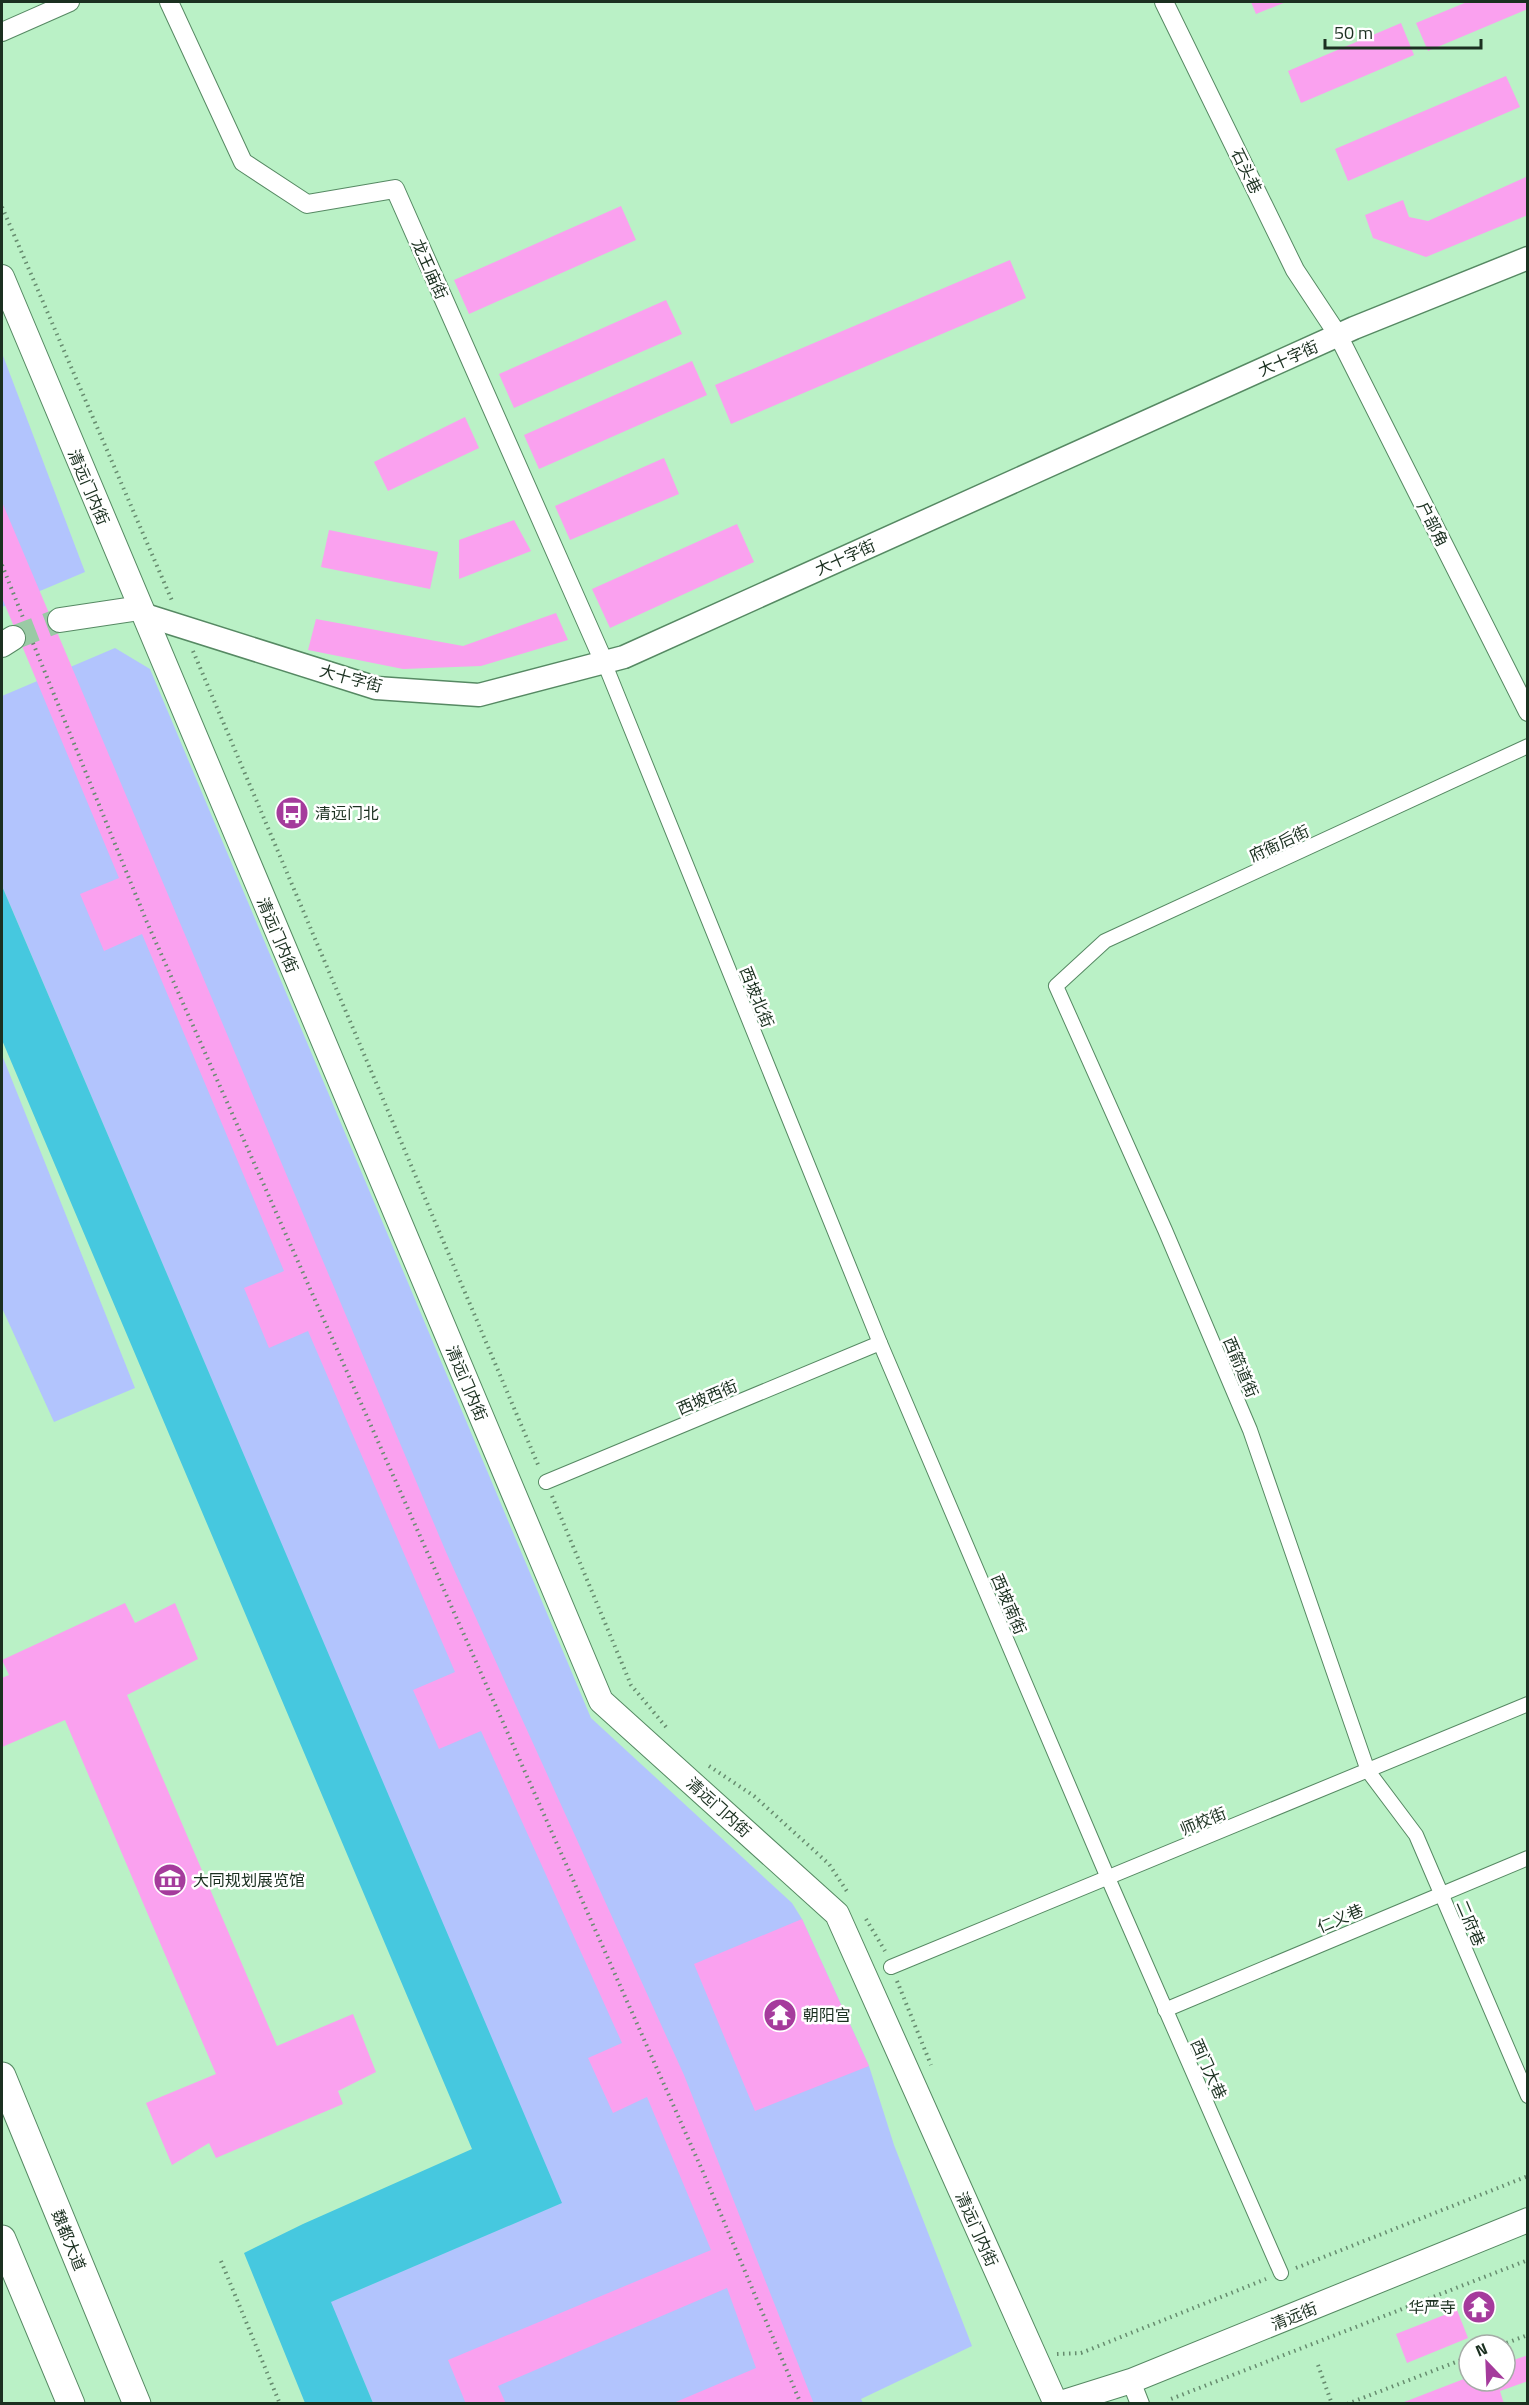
<svg xmlns="http://www.w3.org/2000/svg" width="1529" height="2405" viewBox="0 0 1529 2405" font-family="'Titillium Web','Noto Sans SC',sans-serif">
	<rect width="100%" height="100%" fill="#baf1c6"/>
	<g fill="#b2c4fd">
		<polygon points="2,353 85,572 2,607"/>
		<polygon points="115,648 150,669 591,1718 792,1903 802,1919 869,2066 894,2145 972,2346 861,2399 863,2403 373,2403 330,2302 561,2203 2,886 2,696"/>
		<polygon points="2,1055 135,1388 54,1422 2,1308"/>
	</g>
	<polygon fill="#46c8df" points="2,886 562,2203 331,2302 373,2403 305,2403 244,2253 303,2224 472,2149 2,1040"/>
	<g fill="#faa1ef">
		<polygon points="1251,2 1286,2 1256,14"/>
		<polygon points="1467,2 1528,2 1528,9 1428,51 1416,23"/>
		<polygon points="1401,23 1414,55 1301,103 1288,71"/>
		<polygon points="1506,76 1520,107 1348,181 1335,149"/>
		<polygon points="1528,176 1528,215 1426,257 1373,238 1365,215 1403,200 1409,217 1428,221"/>
		<polygon points="621,206 636,240 469,314 454,280"/>
		<polygon points="1010,260 1026,298 731,424 715,385"/>
		<polygon points="666,300 682,334 514,408 499,374"/>
		<polygon points="692,361 707,395 539,469 524,435"/>
		<polygon points="465,417 479,448 388,491 374,462"/>
		<polygon points="664,458 679,494 570,540 555,506"/>
		<polygon points="2,502 446,1552 684,2075 814,2404 671,2404 756,2368 727,2288 498,2386 506,2404 466,2404 448,2360 711,2250 647,2097 613,2113 588,2058 622,2043 481,1731 439,1749 413,1690 455,1672 308,1331 269,1348 244,1288 284,1271 142,934 104,951 80,894 119,878 2,598"/>
		<polygon points="514,520 531,551 459,579 459,540"/>
		<polygon points="737,524 754,562 610,628 592,589"/>
		<polygon points="329,530 438,552 430,589 321,567"/>
		<polygon points="556,613 568,640 481,666 403,669 308,650 316,619 463,646"/>
		<polygon points="125,1603 135,1623 175,1603 198,1659 127,1695 277,2046 353,2014 376,2072 338,2091 343,2104 216,2158 209,2143 172,2165 146,2103 216,2074 65,1720 2,1747 2,1678 9,1675 2,1660"/>
		<polygon points="802,1919 869,2066 755,2111 694,1964"/>
		<polygon points="1457,2310 1468,2338 1407,2363 1396,2334"/>
		<polygon points="1528,2355 1528,2381 1500,2391 1504,2404 1399,2404 1469,2377 1469,2381 1505,2381 1505,2363"/>
	</g>
	<g fill="none" stroke-linecap="round" stroke-linejoin="round">
		<polyline stroke="#9acaa5" stroke-width="24" stroke-dasharray="24 12" stroke-linecap="butt" points="13,638 60,620"/>
		<g stroke="#568963" stroke-width="16">
			<g id="pedestrian">
				<polyline points="604,662 880,1343 1108,1878 1281,2273"/>
				<polyline points="1528,746 1105,941 1056,986 1165,1230 1250,1430 1368,1771 1416,1835 1528,2096"/>
				<polyline points="546,1482 880,1343"/>
				<polyline points="891,1967 1528,1704"/>
				<polyline points="1165,2010 1528,1858"/>
			</g>
		</g>
		<g stroke="#568963" stroke-width="20">
			<g id="minor">
				<polyline points="169,2 243,162 307,204 395,189 604,662"/>
				<polyline points="1164,2 1295,270 1338,335 1528,712"/>
				<polyline points="2,32 70,2"/>
				<polyline points="1131,2381 1140,2404"/>
			</g>
		</g>
		<g stroke="#568963" stroke-width="25">
			<polyline id="tertiary" points="140,608 145,615 376,688 479,695 624,657 1354,328 1528,258"/>
		</g>
		<g stroke="#568963" stroke-width="26">
			<g id="secondary">
				<polyline points="2,277 601,1701 837,1914 1056,2404"/>
				<polyline points="60,620 140,608"/>
				<polyline points="2,645 13,638"/>
				<polyline points="1058,2404 1131,2381 1528,2220"/>
			</g>
		</g>
		<g stroke="#568963" stroke-width="29">
			<g id="primary">
				<polyline points="2,2076 137,2404"/>
				<polyline points="2,2239 71,2404"/>
			</g>
		</g>
		<g stroke="#678c6f" stroke-width="4" stroke-dasharray="1.5 4.5" stroke-linecap="butt">
			<polyline points="2,207 173,603"/>
			<polyline points="2,565 24,620"/>
			<polyline points="33,643 146,920 703,2172 801,2404"/>
			<polyline points="193,651 539,1467"/>
			<polyline points="552,1496 631,1685 666,1727"/>
			<polyline points="709,1766 754,1796 829,1864 848,1893"/>
			<polyline points="866,1919 885,1951"/>
			<polyline points="897,1981 931,2065"/>
			<polyline points="221,2261 280,2404"/>
			<polyline points="1296,2268 1528,2176"/>
			<polyline points="1501,2345 1528,2335"/>
			<polyline points="1057,2354 1081,2353 1266,2279"/>
			<polyline points="1318,2365 1332,2404"/>
			<polyline points="1168,2404 1171,2399 1528,2260"/>
			<polyline points="1347,2404 1469,2357"/>
		</g>
		<use href="#pedestrian" stroke="#fff" stroke-width="14"/>
		<use href="#minor" stroke="#fff" stroke-width="18"/>
		<use href="#tertiary" stroke="#fff" stroke-width="22"/>
		<use href="#secondary" stroke="#fff" stroke-width="24"/>
		<use href="#primary" stroke="#fff" stroke-width="27"/>
	</g>
	<defs>
		<g id="bus-disc" transform="scale(1.725)"><circle r="9.5" fill="#a53b9c" stroke="#fff"/><path d="M-5-6H5V4H4V6H2V4H-2V6H-4V4H-5ZM-3.5-4V0h7V-4ZM-3.5 1.2v1.5H-2V1.2ZM2 1.2v1.5H3.5V1.2Z" fill="#fff"/></g>
		<g id="museum-disc" transform="scale(1.725)"><circle r="9.5" fill="#a53b9c" stroke="#fff"/><path d="M0-6L6-3V-2H-6V-3ZM-5-1h2V3h-2ZM-1-1h2V3h-2ZM3-1h2V3H3ZM-6 4H6V6H-6Z" fill="#fff"/></g>
		<g id="temple-disc" transform="scale(1.725)"><circle r="9.5" fill="#a53b9c" stroke="#fff"/><path d="M0-6L5-2H3V0L6.5 2.5H4V6H1.5V3h-3V6H-4V2.5H-6.5L-3 0V-2H-5Z" fill="#fff"/></g>
	</defs>
	<g fill-rule="evenodd">
		<use href="#bus-disc" x="292" y="813"/>
		<use href="#museum-disc" x="170" y="1880"/>
		<use href="#temple-disc" x="780" y="2015"/>
		<use href="#temple-disc" x="1479" y="2307"/>
	</g>
	<g text-anchor="middle" stroke-width="5" stroke-linejoin="round" paint-order="stroke">
		<g font-size="16" fill="#1b3020" stroke="#fff">
			<text transform="translate(1247 171) rotate(64)" y="6">石头巷</text>
			<text transform="translate(430 269) rotate(66)" y="6">龙王庙街</text>
			<text transform="translate(1288 358) rotate(-24)" y="6">大十字街</text>
			<text transform="translate(89 487) rotate(67)" y="6">清远门内街</text>
			<text transform="translate(1433 524) rotate(63)" y="6">户部角</text>
			<text transform="translate(845 557) rotate(-24)" y="6">大十字街</text>
			<text transform="translate(351 678) rotate(15)" y="6">大十字街</text>
			<text transform="translate(1279 843) rotate(-25)" y="6">府衙后街</text>
			<text transform="translate(278 935) rotate(67)" y="6">清远门内街</text>
			<text transform="translate(757 997) rotate(68)" y="6">西坡北街</text>
			<text transform="translate(1241 1367) rotate(67)" y="6">西箭道街</text>
			<text transform="translate(467 1383) rotate(67)" y="6">清远门内街</text>
			<text transform="translate(707 1397) rotate(-23)" y="6">西坡西街</text>
			<text transform="translate(1009 1604) rotate(67)" y="6">西坡南街</text>
			<text transform="translate(719 1807) rotate(42)" y="6">清远门内街</text>
			<text transform="translate(1203 1821) rotate(-22)" y="6">师校街</text>
			<text transform="translate(1340 1918) rotate(-23)" y="6">仁义巷</text>
			<text transform="translate(1471 1923) rotate(67)" y="6">二府巷</text>
			<text transform="translate(1209 2069) rotate(66)" y="6">西门大巷</text>
			<text transform="translate(977 2229) rotate(66)" y="6">清远门内街</text>
			<text transform="translate(69 2240) rotate(68)" y="6">魏都大道</text>
			<text transform="translate(1294 2316) rotate(-22)" y="6">清远街</text>
		</g>
		<g font-size="16" fill="#1b3020" stroke="#fff" text-anchor="start">
			<text x="315" y="819">清远门北</text>
			<text x="193" y="1886">大同规划展览馆</text>
			<text x="803" y="2021">朝阳宫</text>
			<text x="1456" y="2313" text-anchor="end">华严寺</text>
		</g>
	</g>
	<rect width="1529" height="2405" fill="none" stroke="#1b3020" stroke-width="6"/>
	<g transform="translate(1487 2363) rotate(337)"><circle r="28" fill="#ffffff" stroke="#a4aca6" stroke-width="1.5"/>
	<path d="M0-4.5L10 22L0 15L-10 22Z" fill="#a53b9c"/>
	<text y="-9" font-size="16" font-weight="bold" text-anchor="middle" fill="#1b3020">N</text>
	</g>
	<path d="M1325 39v9h156v-9" fill="none" stroke="#1b3020" stroke-width="3"/>
	<text x="1334" y="39" font-size="18" fill="#1b3020" stroke="#ffffff" stroke-width="4.5" paint-order="stroke">50 m</text>
</svg>
